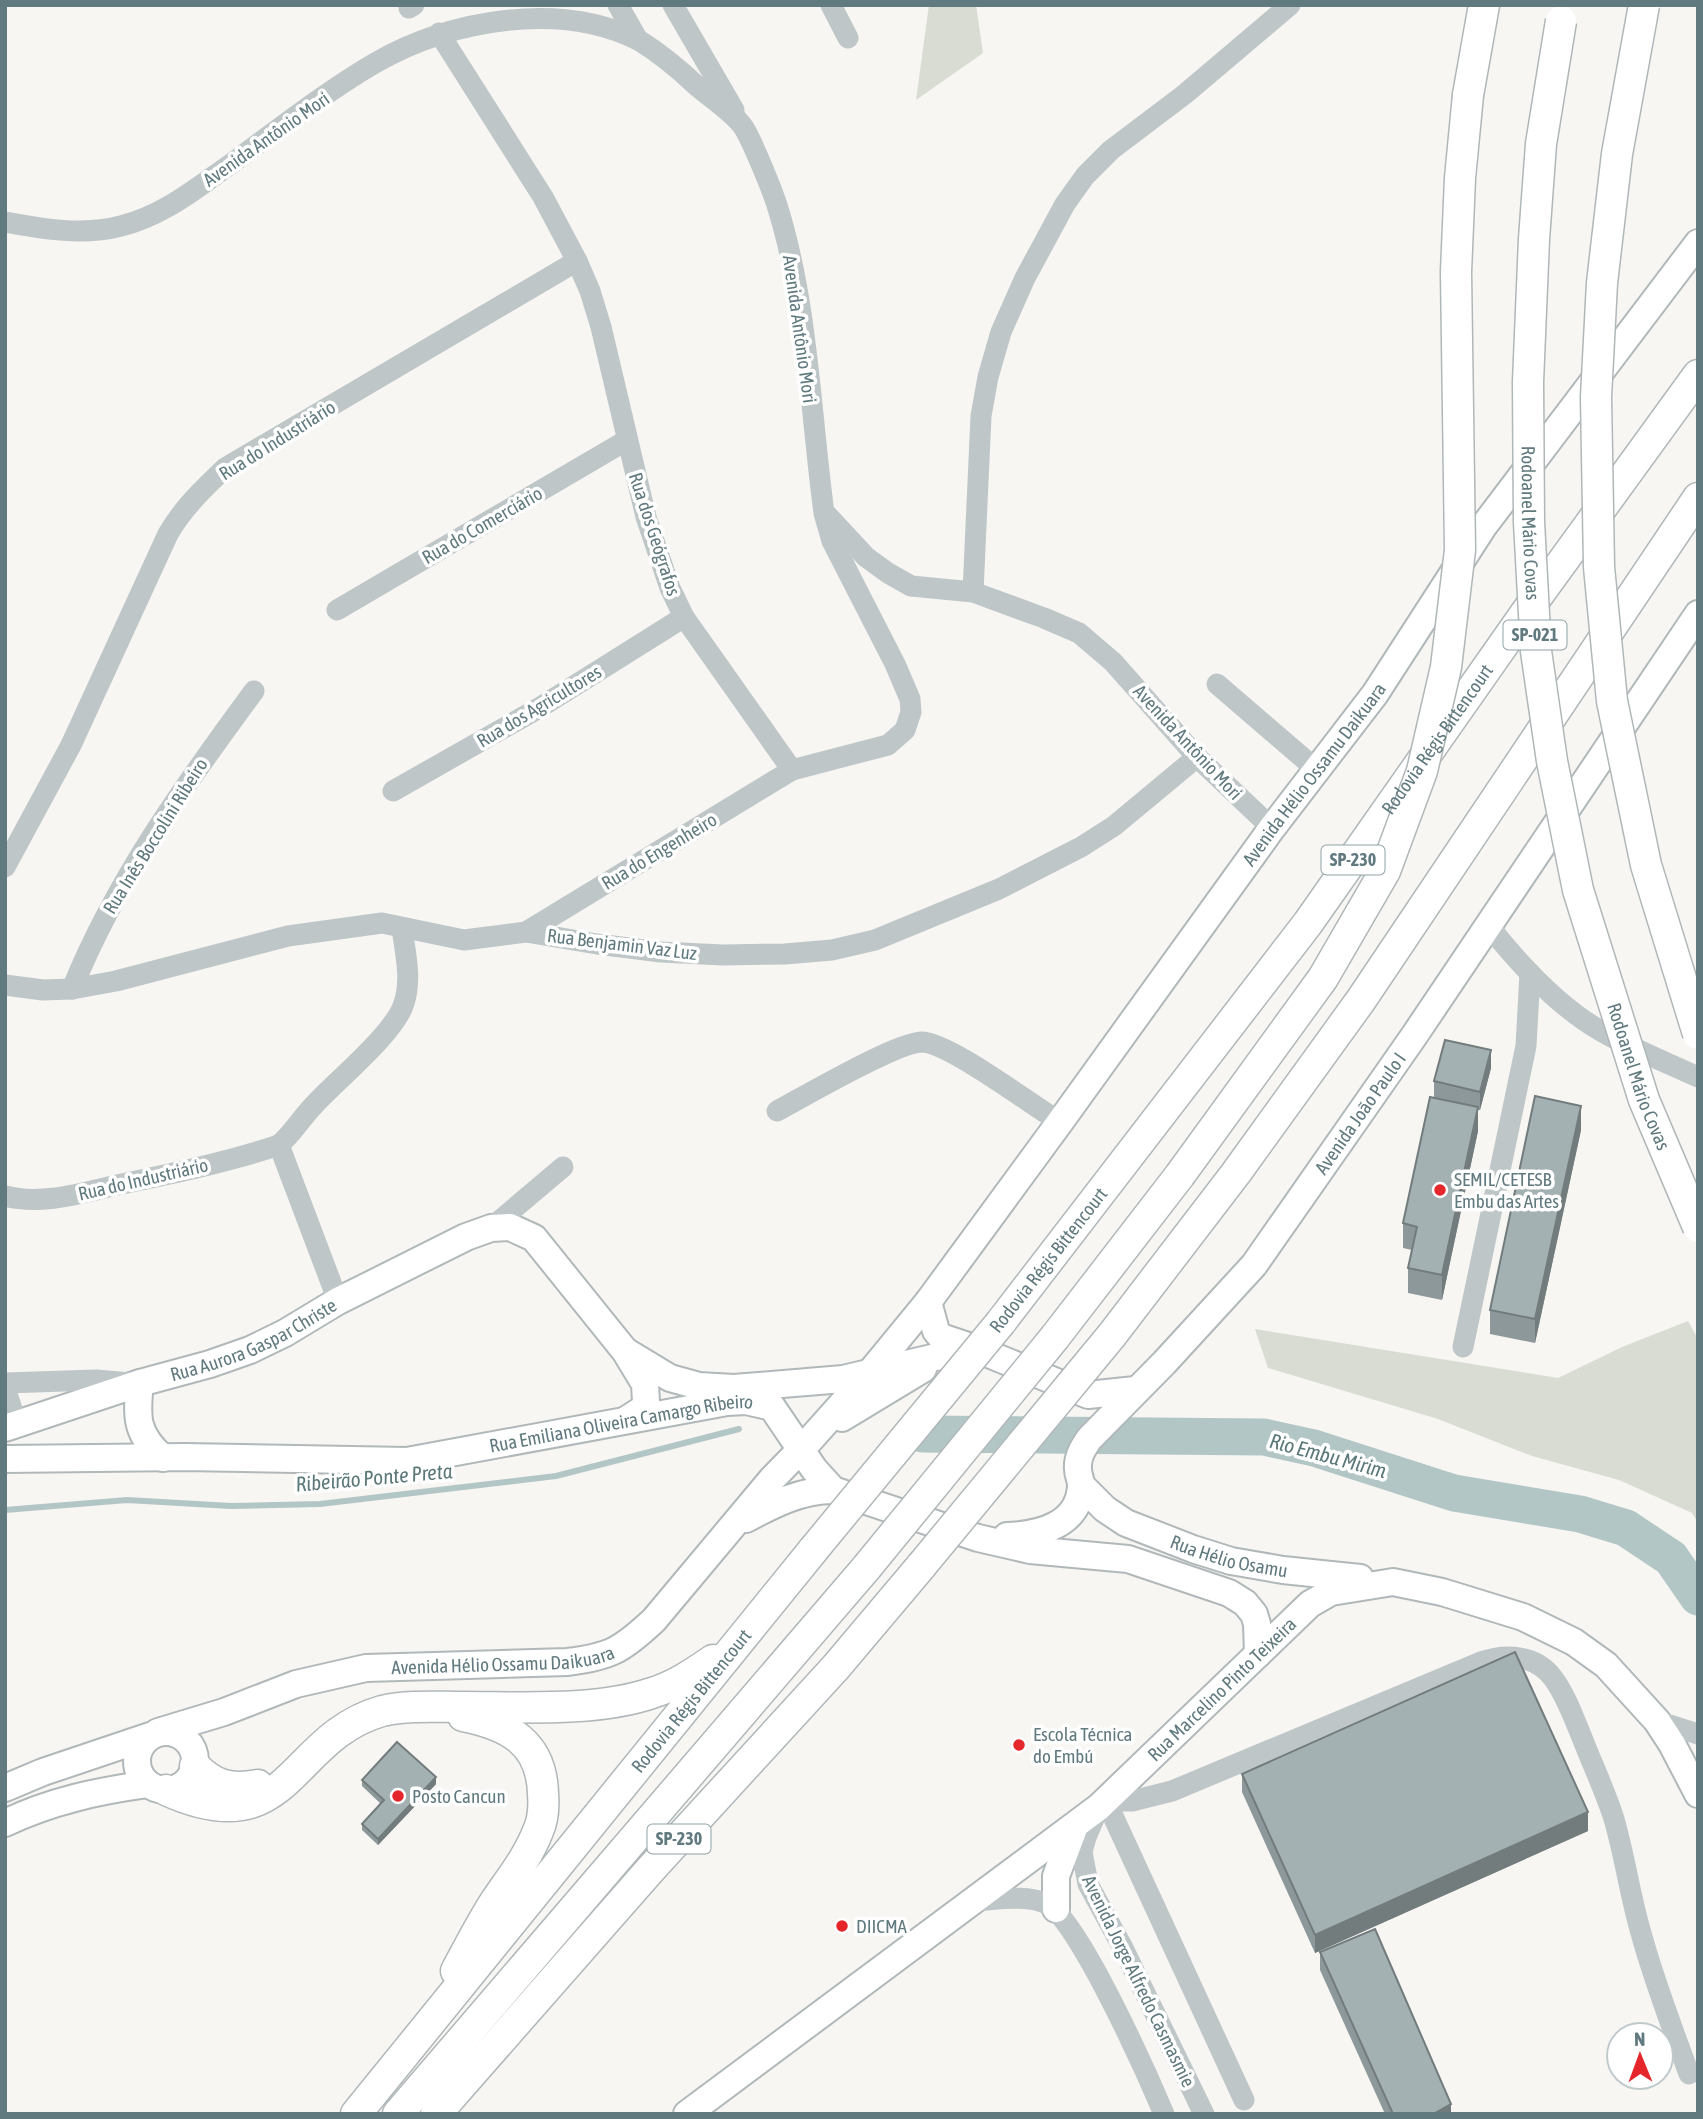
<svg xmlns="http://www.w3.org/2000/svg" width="1703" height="2119" viewBox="0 0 1703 2119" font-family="'Asap Condensed',sans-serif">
	<rect width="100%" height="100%" fill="#f7f6f3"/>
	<g fill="#d8dcd2">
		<polygon points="929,5 976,5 983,53 916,100"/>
		<polygon points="1688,1321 1698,1339 1698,1523 1692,1513 1619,1480 1532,1456 1438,1419 1268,1368 1255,1329 1558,1378 1622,1347"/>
	</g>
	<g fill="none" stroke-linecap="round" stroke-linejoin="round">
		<polyline stroke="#b3c6c6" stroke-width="6" points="5,1510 127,1500 231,1506 320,1504 556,1476 739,1429"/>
		<polyline stroke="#b3c6c6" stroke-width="37" points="922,1434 1264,1437 1314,1448 1454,1493 1580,1514 1626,1528 1671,1558 1698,1597"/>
		<g stroke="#b1b8ba" stroke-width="30">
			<g id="major">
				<polyline points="928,1302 936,1331 941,1337 974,1348 1088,1395 1135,1390"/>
				<polyline points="627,1352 670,1378 699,1386 734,1388 843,1379 974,1348"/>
				<path d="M140,1383C136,1418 136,1434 163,1458"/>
				<polyline points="842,1418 923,1369"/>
				<path id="s1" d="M5,1428L140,1383L210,1364L250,1350L285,1333L338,1301L466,1237L491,1228L510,1227L534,1238L625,1351L645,1384L646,1402L643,1409L626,1420"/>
				<path id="s2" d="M5,1459L185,1457L407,1461L727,1402L746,1401L772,1407L814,1469L833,1490L978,1538L1030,1550L1128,1559L1229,1593L1245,1603L1254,1614L1257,1624L1258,1654"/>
				<path id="s3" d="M1081,1485L1105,1509L1126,1523L1193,1549L1231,1561L1283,1570L1360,1578"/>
				<path d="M746,1519C774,1504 801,1490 833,1490"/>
				<path id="s4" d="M1007,1536C1039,1535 1080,1525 1081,1485C1081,1480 1078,1475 1078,1469C1077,1457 1083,1448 1089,1439L1164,1363L1254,1265L1414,1036L1698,614"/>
				<circle cx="166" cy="1761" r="29"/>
				<path id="s5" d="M158,1732L224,1712L296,1684L366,1668L567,1662C610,1657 622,1650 654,1620L772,1479L809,1441L868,1375L928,1302L1060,1122L1272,828L1375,694L1483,527L1698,243"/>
				<polyline points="5,1788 43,1772 150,1736"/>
				<path d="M5,1823C51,1801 98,1791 148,1784"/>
				<polyline points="1056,1909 1056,1876 1075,1826"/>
				<path id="s6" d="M687,2114L1099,1807L1310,1604L1331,1592L1393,1582L1442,1592L1523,1617L1574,1642L1606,1665L1657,1721L1672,1744L1698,1794"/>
			</g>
		</g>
		<g stroke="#b0b7b9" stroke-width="33">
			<g id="highway">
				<polyline points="1468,95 1484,5"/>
				<path id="s7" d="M1001,1322L1308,923L1534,601L1698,375"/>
				<polyline points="1112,1335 1236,1173 1361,1000 1698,498"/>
				<polyline points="1055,1337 1180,1175"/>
				<path d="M195,1766C214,1786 231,1790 258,1785"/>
				<path d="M166,1790C291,1847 287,1738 382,1711C407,1705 436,1707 462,1707C521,1707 596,1712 652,1693C675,1686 694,1673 713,1660"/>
				<path d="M456,1971C469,1947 481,1923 496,1900C511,1878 528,1857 538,1831C543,1820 544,1806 543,1794C542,1743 509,1725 463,1716"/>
				<path id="s8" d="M356,2114L814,1549"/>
				<polyline points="398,2114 867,1567"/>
				<polyline points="436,2114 650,1870 836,1667 922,1565"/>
			</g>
		</g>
		<g stroke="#bfc6c8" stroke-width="21">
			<polyline points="618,5 638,40"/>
			<polyline points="673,5 734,110"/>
			<polyline points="831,5 848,38"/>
			<polyline points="409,8 414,5"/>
			<path d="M5,222C43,229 83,236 121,226C162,216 194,190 228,166C276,131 324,93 375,63C450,20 560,0 640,41C661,54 680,70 698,87C712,99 735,114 744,128C753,143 770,185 776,202C808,302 810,409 824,513L832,541L895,664L910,699L911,712L905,730L888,745L792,770L684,617L670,588L646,517L601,327L590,291L577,261L543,197L439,33"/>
			<polyline points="827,515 866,557 888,573 911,586 973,592 1044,618 1079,633 1113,662 1197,757 1272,828"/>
			<polyline points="973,592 981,416 988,377 1001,332 1025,278 1065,204 1085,176 1111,150 1185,94 1290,5"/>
			<polyline points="337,610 627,440"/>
			<polyline points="1217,684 1317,770"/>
			<polyline points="393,791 539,708 684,617"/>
			<path d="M5,867L71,745L168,534C183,508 203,489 225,468L577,261"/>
			<path d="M1488,925C1519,964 1557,1006 1601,1031C1632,1049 1666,1062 1698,1077"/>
			<polyline points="526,932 792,770"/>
			<polyline points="5,985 43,990 72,989 116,981 288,936 382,923 464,940 526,932 597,944 661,952 723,955 785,954 832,950 875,940 999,889 1081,847 1114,826 1197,757"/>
			<path d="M72,989C116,880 184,786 254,691"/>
			<path d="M777,1111C805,1096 897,1042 922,1042C950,1043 1031,1105 1060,1122"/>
			<path d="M5,1196C43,1206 85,1192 122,1184C175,1173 228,1162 279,1145"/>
			<polyline points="491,1228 563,1167"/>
			<path d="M338,1301L279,1145C293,1133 302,1117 315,1104C337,1080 396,1032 404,1003C412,979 405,952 402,928"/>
			<polyline points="1463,1347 1526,1046 1530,973"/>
			<polyline points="5,1383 96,1380 131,1383"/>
			<polyline points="5,1388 12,1409 9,1427"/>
			<polyline points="1657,1721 1698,1734"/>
			<polyline points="1099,1807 1086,1837 1082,1852 1088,1884 1123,1948 1204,2114"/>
			<path d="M973,1901C996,1900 1026,1894 1047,1904C1078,1919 1148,2076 1164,2114"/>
			<path d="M1244,2100L1106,1801H1132L1172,1791L1481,1662C1506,1653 1536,1655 1553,1678C1566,1695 1575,1721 1583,1740C1593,1766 1606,1793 1614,1819C1625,1857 1630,1896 1641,1933C1654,1981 1672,2027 1689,2074"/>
		</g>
		<use href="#major" stroke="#fff" stroke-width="26"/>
		<use href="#highway" stroke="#fff" stroke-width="30"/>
		<g stroke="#b0b7b9" stroke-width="33" stroke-linecap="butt">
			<g id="highway-bridge">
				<polyline points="1644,5 1617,154 1602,283 1596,397 1599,567 1612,701 1646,865 1698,1034"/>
				<path id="s9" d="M1561,21L1541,144L1534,239L1528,382L1529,522L1536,651L1552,761L1578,890L1644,1100L1698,1227"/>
				<polyline points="1180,1175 1323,978 1385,871 1422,771 1446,667 1460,550 1456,272 1460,178 1468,95"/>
				<polyline points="814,1549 1001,1322"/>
				<polyline points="922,1565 1112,1335"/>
				<polyline points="867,1567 1055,1337"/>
			</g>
		</g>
		<use href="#highway-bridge" stroke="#fff" stroke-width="30"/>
	</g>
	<g fill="#8d989a">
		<polygon points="1491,1068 1480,1110 1478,1110 1478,1131 1442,1300 1408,1293 1408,1268 1412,1250 1403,1248 1403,1223 1434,1098 1434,1081"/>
		<polygon points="1581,1130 1535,1343 1490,1334 1490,1310"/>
		<polygon points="1242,1774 1588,1831 1315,1953 1242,1792"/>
		<polygon points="362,1780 436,1784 378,1845 362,1830 362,1824 381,1804 362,1786"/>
		<polygon points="1320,1952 1451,2114 1385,2114 1320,1970"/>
	</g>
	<g fill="#737c7d">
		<polygon points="1491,1050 1491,1068 1480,1110 1480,1092"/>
		<polygon points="1581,1106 1581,1130 1535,1343 1535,1319"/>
		<polygon points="1478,1107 1478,1131 1442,1300 1442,1275"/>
		<polygon points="436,1777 436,1784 378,1845 378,1839"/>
		<polygon points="1588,1812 1588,1831 1315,1953 1315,1935"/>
		<polygon points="1451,2104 1451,2114 1433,2114"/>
	</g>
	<g fill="#a4b1b3" stroke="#737c7d" stroke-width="2">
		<polygon points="1445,1040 1491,1050 1480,1092 1434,1081"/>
		<polygon points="1535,1096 1581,1106 1535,1319 1490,1310"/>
		<polygon points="1430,1097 1478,1107 1442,1275 1408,1268 1417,1227 1403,1223"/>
		<polygon points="1515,1652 1588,1812 1315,1935 1242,1774"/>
		<polygon points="397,1742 436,1777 378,1839 362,1824 384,1800 362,1780"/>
		<polygon points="1375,1929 1451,2104 1433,2114 1393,2114 1320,1952"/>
	</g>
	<g fill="#e5262a" stroke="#fff" stroke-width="2.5">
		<circle cx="1440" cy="1190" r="7"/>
		<circle cx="1019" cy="1745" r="7"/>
		<circle cx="398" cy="1796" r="7"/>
		<circle cx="842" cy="1926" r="7"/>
	</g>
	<g text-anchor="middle" stroke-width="7" stroke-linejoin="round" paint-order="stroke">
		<g fill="#fff" stroke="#90a2a5" stroke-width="2">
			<rect x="1503.5" y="620.5" width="63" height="29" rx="5"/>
			<rect x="1321.5" y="845.5" width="63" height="29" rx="5"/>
			<rect x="647.5" y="1824.5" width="63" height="29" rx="5"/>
		</g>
		<g font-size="18" font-weight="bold" fill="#617a7f">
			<text x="1535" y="641">SP-021</text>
			<text x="1353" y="866">SP-230</text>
			<text x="679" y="1845">SP-230</text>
		</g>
		<g font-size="19" fill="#617a7f" stroke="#fff">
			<text transform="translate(266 139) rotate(-35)" y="7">Avenida Antônio Mori</text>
			<text transform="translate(800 329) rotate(82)" y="7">Avenida Antônio Mori</text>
			<text transform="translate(277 440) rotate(-32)" y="7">Rua do Industriário</text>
			<text dy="7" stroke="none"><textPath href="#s9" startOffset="504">Rodoanel Mário Covas</textPath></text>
			<text transform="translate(482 525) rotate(-30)" y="7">Rua do Comerciário</text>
			<text transform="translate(655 534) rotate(72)" y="7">Rua dos Geógrafos</text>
			<text transform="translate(539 706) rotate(-31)" y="7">Rua dos Agricultores</text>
			<text dy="7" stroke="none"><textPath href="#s7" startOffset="728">Rodovia Régis Bittencourt</textPath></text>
			<text transform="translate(1188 742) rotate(47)" y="7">Avenida Antônio Mori</text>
			<text dy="7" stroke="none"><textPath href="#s5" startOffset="1592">Avenida Hélio Ossamu Daikuara</textPath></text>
			<text transform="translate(155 836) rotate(-58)" y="7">Rua Inês Boccolini Ribeiro</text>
			<text transform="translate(659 851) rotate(-31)" y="7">Rua do Engenheiro</text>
			<text transform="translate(622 944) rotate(7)" y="7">Rua Benjamin Vaz Luz</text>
			<text dy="7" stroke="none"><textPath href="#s9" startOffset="1071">Rodoanel Mário Covas</textPath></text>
			<text dy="7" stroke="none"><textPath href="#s4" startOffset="574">Avenida João Paulo I</textPath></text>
			<text transform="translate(143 1179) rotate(-13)" y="7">Rua do Industriário</text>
			<text transform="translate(1048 1260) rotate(-52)" y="7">Rodovia Régis Bittencourt</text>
			<text dy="7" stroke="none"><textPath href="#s1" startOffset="264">Rua Aurora Gaspar Christe</textPath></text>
			<text dy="7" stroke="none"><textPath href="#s2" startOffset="620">Rua Emiliana Oliveira Camargo Ribeiro</textPath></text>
			<text dy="7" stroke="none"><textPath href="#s3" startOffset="168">Rua Hélio Osamu</textPath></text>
			<text dy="7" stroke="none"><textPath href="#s5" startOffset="355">Avenida Hélio Ossamu Daikuara</textPath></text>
			<text dy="7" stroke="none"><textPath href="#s6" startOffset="684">Rua Marcelino Pinto Teixeira</textPath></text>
			<text dy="7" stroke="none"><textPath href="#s8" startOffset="532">Rodovia Régis Bittencourt</textPath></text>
			<text transform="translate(1139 1981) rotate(64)" y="7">Avenida Jorge Alfredo Casmasmie</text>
		</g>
		<g font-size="19" fill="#617a7f" stroke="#fff" text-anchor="start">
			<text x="1454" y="1186">SEMIL/CETESB<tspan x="1454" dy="22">Embu das Artes</tspan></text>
			<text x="1033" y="1741">Escola Técnica<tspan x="1033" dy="22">do Embú</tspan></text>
			<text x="412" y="1803">Posto Cancun</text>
			<text x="856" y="1933">DIICMA</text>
		</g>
		<g font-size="21" font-style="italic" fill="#5c797a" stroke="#fff">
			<text transform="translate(1328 1456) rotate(15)" y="7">Rio Embu Mirim</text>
			<text transform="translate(374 1478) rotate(-5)" y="7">Ribeirão Ponte Preta</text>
		</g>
	</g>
	<rect width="1703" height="2119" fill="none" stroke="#617a7f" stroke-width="14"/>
	<g transform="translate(1640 2056) rotate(359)"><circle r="33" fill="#ffffff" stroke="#c0cacc" stroke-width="2"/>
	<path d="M0-5L12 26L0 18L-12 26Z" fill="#e5262a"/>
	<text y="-10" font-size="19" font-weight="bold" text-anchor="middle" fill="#617a7f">N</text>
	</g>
</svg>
